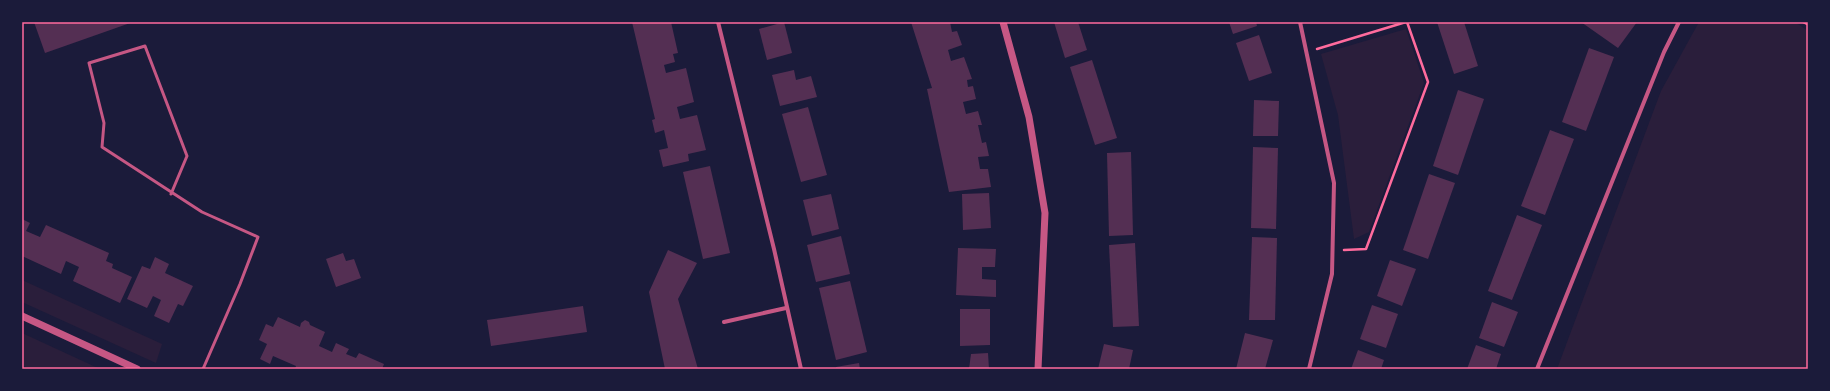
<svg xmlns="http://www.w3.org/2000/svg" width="1830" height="391" viewBox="0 0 1830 391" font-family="Roboto,sans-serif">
	<rect width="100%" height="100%" fill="#1b1b3a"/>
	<g fill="#2a1e3b">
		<polygon points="1699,22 1795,22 1808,31 1808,369 1557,369 1661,91"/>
		<polygon points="1406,29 1424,83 1369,232 1354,239 1338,115 1321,54"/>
		<polygon points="22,280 162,344 156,363 22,302"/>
		<polygon points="22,333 100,369 30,369 22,365"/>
	</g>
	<g fill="#542f53">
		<polygon points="34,22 133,22 45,53"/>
		<polygon points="632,22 671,22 678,53 673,54 675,62 664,65 666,73 686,68 694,102 677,107 680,119 697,115 706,150 688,154 689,161 663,167 659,150 668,148 664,130 655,133 652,120 655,119"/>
		<polygon points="784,22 792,53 767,60 759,29"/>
		<polygon points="911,22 950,22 952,32 957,31 962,45 948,50 951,61 964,57 972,79 967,80 968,87 973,86 976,99 963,102 966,114 978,111 982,125 978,125 982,143 986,142 989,156 978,157 980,169 988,169 991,187 949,192 927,89 932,88"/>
		<polygon points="1054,22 1078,22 1087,50 1065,58"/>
		<polygon points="1229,22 1256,22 1257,26 1233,34"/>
		<polygon points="1437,22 1464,22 1478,66 1454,74"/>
		<polygon points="1581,22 1637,22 1618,48"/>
		<polygon points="1259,35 1272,73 1249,81 1236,43"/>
		<polygon points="1589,48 1614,57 1586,131 1562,122"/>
		<polygon points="1092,60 1117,138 1095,145 1070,67"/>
		<polygon points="794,70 796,80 811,76 817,97 780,106 772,75"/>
		<polygon points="1458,90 1484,99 1458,175 1433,166"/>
		<polygon points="1254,100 1279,101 1278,136 1253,136"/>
		<polygon points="808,107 827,175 801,182 782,114"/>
		<polygon points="1550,130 1574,139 1545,215 1521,206"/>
		<polygon points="1253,147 1278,148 1276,229 1251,228"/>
		<polygon points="1131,152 1133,235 1109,236 1107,153"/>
		<polygon points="710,166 730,253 703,259 683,172"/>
		<polygon points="1429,174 1455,183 1428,259 1403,250"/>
		<polygon points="989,193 991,228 963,230 962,194"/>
		<polygon points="831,194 839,229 812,236 803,200"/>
		<polygon points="1517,215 1542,225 1512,300 1488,291"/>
		<polygon points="22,219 30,223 26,231 40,237 46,225 109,253 106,261 113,264 112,268 132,277 120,303 73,281 79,267 66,261 61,274 22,256"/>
		<polygon points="841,236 850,274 816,282 807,245"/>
		<polygon points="1252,237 1277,238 1275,320 1249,320"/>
		<polygon points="1135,243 1139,326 1113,327 1109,245"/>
		<polygon points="958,248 996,249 995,267 982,267 982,279 996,280 996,297 956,295"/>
		<polygon points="668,250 697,263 678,299 698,369 665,369 649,292"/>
		<polygon points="343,253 346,261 354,259 361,278 336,287 326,259"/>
		<polygon points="155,257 169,264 165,273 193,286 183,306 178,304 169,323 154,316 161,300 153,296 147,308 127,299 142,266 150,269"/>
		<polygon points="1390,260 1416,269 1402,306 1377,296"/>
		<polygon points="850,281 867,352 836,360 819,288"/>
		<polygon points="1492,302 1518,312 1504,347 1479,338"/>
		<polygon points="1372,305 1398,314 1386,348 1360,339"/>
		<polygon points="583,306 587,332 491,346 487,320"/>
		<polygon points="960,309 990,309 990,345 960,346"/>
		<polygon points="278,317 300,327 301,323 305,320 309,322 310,325 325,332 319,346 332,352 336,343 349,349 346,354 356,358 359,353 384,364 382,369 295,369 296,366 273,356 270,364 260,359 267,344 259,340 266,324 273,327"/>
		<polygon points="1245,333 1273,340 1265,369 1236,369"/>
		<polygon points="1104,344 1133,350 1129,369 1098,369"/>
		<polygon points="1476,345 1501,354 1496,369 1467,369"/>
		<polygon points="1358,350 1384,360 1381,369 1351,369"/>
		<polygon points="988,353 989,369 969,369 971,354"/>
		<polygon points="859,363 860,369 836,369 836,367"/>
	</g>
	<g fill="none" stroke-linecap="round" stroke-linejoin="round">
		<g stroke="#ff6b9d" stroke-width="2.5">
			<polyline points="1803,22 1807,24"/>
			<polyline points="1317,49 1406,22"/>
			<polyline points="1344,250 1366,249 1428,82 1407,22"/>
		</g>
		<polyline stroke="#c65784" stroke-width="3" points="171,194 187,156 145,46 89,63 104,123 102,147 202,212 258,237 240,284 203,369"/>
		<g stroke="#c65784" stroke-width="4">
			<polyline points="718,22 774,249 801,369"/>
			<polyline points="1300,22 1334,183 1332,274 1309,369"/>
			<polyline points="724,322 786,308"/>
			<polyline points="1537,369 1664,52 1679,22"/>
		</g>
		<g stroke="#c65784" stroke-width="7">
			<polyline points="1003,22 1029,117 1045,213 1038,369"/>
			<polyline points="22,316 137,369"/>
		</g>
	</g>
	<rect width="1830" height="391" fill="none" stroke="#1b1b3a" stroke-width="46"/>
	<rect x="23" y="23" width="1784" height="345" fill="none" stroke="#ff6b9d" stroke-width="1.5"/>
</svg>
